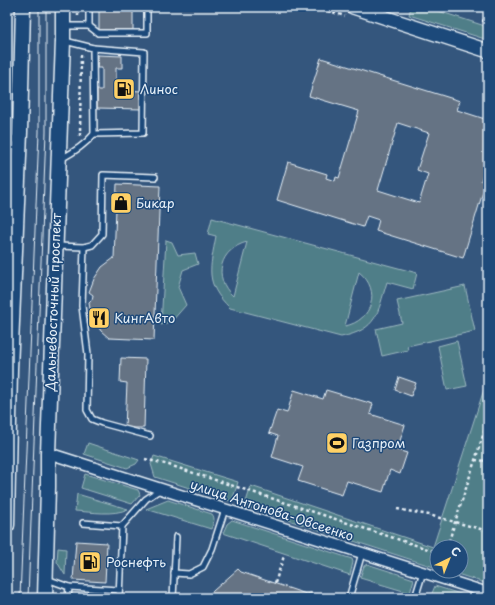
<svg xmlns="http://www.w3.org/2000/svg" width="495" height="605" viewBox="0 0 495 605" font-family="'Playpen Sans',sans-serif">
	<rect width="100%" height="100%" fill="#34567d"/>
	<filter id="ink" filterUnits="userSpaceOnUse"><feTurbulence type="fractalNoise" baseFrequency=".025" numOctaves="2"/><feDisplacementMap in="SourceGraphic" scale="8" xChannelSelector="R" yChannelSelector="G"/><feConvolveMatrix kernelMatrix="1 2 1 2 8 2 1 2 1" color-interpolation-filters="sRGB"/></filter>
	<g filter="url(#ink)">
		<g fill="#507e88" stroke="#9cb8c0" fill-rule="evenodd">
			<polygon points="411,7 426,7 488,27 488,40 409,15"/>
			<path d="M212,218L417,273L413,289L387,282C377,314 378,329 341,337L230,308C204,283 210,269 216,236L208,234ZM247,242L233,296C212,277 220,249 247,242ZM359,272C382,290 372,321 345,326Z"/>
			<polygon points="166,240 172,242 178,255 195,253 198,264 183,270 178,287 186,305 172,321 161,325"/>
			<polygon points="465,286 475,331 407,346 408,350 382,356 376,329 402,323 397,301"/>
			<polygon points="457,341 467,386 447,390 438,346"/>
			<polygon points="488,377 488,584 448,571 461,571 461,547 437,547 437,568 248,507 246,502 251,486 433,547"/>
			<polygon points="88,443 139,460 136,464 127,468 84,454"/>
			<polygon points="154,456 238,482 233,498 230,501 155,477 151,464"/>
			<polygon points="85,474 138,490 139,492 140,495 132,504 81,488"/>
			<path d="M77,494L128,509C113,516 92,512 75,511Z"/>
			<path d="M168,500L212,514C216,519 213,524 211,529L146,509Z"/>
			<polygon points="232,520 352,559 353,562 350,575 223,533 227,524"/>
			<polygon points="58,548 66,549 65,575 57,562"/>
			<polygon points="367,564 414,579 410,593 360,578 364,566"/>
			<polygon points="435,586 473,598 430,598"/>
		</g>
		<g fill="#657384" stroke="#e8f1f8" fill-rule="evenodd">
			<rect x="99" y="7" width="34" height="23"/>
			<polygon points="98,55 122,56 122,68 116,68 116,90 143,91 142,109 97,108 97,90 102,90 102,68 97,68"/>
			<path d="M321,58L460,101L457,110L488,120V157L481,181L486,182L463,258L376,231L379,220L367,216L363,227L277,200L288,162L327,174L326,178L335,181L336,177L339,178L359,111L309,96ZM398,123L429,133L417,170L428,174L419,203L378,190Z"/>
			<polygon points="117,184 160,186 154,340 109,338 101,331 95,322 90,309 89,303 92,300 93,295 89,292 94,279 102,267 114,258"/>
			<polygon points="121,358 146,359 144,428 125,428 127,383 120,382"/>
			<polygon points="399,377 416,383 411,396 395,390"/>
			<polygon points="294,390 323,399 326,390 373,404 370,414 405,425 397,450 407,453 400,474 390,470 383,492 347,481 342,495 298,481 303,467 272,457 278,436 269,433 277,410 287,413"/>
			<polygon points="76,541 107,543 105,582 73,580"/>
			<polygon points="238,569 241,572 306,594 311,593 312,598 205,598"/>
		</g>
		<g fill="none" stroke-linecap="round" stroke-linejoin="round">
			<g stroke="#e8f1f8" stroke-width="8">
				<g id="service">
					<polyline points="64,26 89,26 89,7"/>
					<polyline points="89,26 98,33 147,33 147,7"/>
					<polyline points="93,48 144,52 143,133 94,134"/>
					<polyline points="7,144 17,135"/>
					<path d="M61,159C74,152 85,145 94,134L93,48L65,41"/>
					<polyline points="57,246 84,247 92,245 102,234 103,175 155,177"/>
					<polyline points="84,247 82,306 88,354 87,410 92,419 102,423 150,436"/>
					<polyline points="83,523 122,526"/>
					<polyline points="174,573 189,574 203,567 212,549 225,509"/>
					<polyline points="47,579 69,587 119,590"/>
					<polyline points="68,598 69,587"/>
					<polyline points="119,598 122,526 146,499 161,489"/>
					<polyline points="173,598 176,537"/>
					<polyline points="349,598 362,553"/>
					<polyline points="415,598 423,572"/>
				</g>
			</g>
			<g stroke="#e8f1f8" stroke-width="13">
				<polyline id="minor" points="48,453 488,593"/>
			</g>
			<g stroke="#e8f1f8" stroke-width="16">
				<polyline id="tertiary" points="353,7 488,51"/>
			</g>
			<g stroke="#e8f1f8" stroke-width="17">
				<g id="secondary">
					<polyline points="7,525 10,369 20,132 23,7"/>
					<polyline points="45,598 48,487 48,453 63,41 63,7"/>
				</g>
			</g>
			<g stroke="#e8f1f8" stroke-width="2.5" stroke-dasharray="3 3" stroke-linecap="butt">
				<polyline points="78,7 78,18"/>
				<polyline points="316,7 345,16"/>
				<polyline points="483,22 488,7"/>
				<polyline points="7,45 8,7"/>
				<polyline points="80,136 81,53"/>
				<polyline points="145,459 169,465 437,552"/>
				<polyline points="475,460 488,461"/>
				<polyline points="397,509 429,515 488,531"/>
				<polyline points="447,547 488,420"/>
				<polyline points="275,583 284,556"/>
			</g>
			<use href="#service" stroke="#1f4a7a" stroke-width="5"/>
			<use href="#minor" stroke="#1f4a7a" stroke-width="10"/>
			<use href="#tertiary" stroke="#1f4a7a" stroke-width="13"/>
			<use href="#secondary" stroke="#1f4a7a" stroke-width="14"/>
			<g stroke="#e8f1f8" stroke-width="1">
				<polyline points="20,598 39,132 39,7"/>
				<polyline points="28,598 46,132 46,7"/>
			</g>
		</g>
	</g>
	<defs>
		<g id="fuel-square" transform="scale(1.15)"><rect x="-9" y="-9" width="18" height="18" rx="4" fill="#ffd166" stroke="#1f4a7a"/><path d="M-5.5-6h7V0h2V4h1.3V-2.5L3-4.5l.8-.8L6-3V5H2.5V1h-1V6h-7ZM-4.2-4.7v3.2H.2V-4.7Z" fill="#111"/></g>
		<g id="shop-square" transform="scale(1.15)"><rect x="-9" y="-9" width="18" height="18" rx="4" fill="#ffd166" stroke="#1f4a7a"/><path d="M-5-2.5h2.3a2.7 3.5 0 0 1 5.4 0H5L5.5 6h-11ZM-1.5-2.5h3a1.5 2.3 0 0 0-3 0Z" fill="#111"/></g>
		<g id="restaurant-square" transform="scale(1.15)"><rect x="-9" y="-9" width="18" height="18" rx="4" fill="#ffd166" stroke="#1f4a7a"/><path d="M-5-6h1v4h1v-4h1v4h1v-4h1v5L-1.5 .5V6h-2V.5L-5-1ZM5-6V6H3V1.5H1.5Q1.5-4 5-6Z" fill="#111"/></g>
		<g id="stadium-square" transform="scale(1.15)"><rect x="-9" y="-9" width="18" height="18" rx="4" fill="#ffd166" stroke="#1f4a7a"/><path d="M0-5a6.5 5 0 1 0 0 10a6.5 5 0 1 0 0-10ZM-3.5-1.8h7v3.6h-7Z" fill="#111"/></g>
	</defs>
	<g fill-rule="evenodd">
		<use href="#fuel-square" x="124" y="89"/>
		<use href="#shop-square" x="121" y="203"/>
		<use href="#restaurant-square" x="99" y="318"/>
		<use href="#stadium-square" x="337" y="443"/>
		<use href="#fuel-square" x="90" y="562"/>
	</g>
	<g text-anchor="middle" stroke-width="3" stroke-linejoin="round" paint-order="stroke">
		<g font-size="13" fill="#e8f1f8" stroke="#1f4a7a" text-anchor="start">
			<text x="140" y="94">Линос</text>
			<text x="136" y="208">Бикар</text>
			<text x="114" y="323">КингАвто</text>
			<text x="352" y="448">Газпром</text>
			<text x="106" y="567">Роснефть</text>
		</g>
		<g font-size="13" fill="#e8f1f8" stroke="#1f4a7a">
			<text transform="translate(53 302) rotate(-88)" y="5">Дальневосточный проспект</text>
			<text transform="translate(272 510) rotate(18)" y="5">улица Антонова-Овсеенко</text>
		</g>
	</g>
	<rect width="495" height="605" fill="none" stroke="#1f4a7a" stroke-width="24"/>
	<rect x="12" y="12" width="471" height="581" fill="none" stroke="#e8f1f8" stroke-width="1.5" filter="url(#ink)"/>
	<g transform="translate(449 559) rotate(43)"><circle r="19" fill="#1f4a7a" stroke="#6f8dac"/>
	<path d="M0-3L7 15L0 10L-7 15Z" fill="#ffd166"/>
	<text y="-6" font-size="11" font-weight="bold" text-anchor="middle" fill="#e8f1f8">С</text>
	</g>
</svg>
